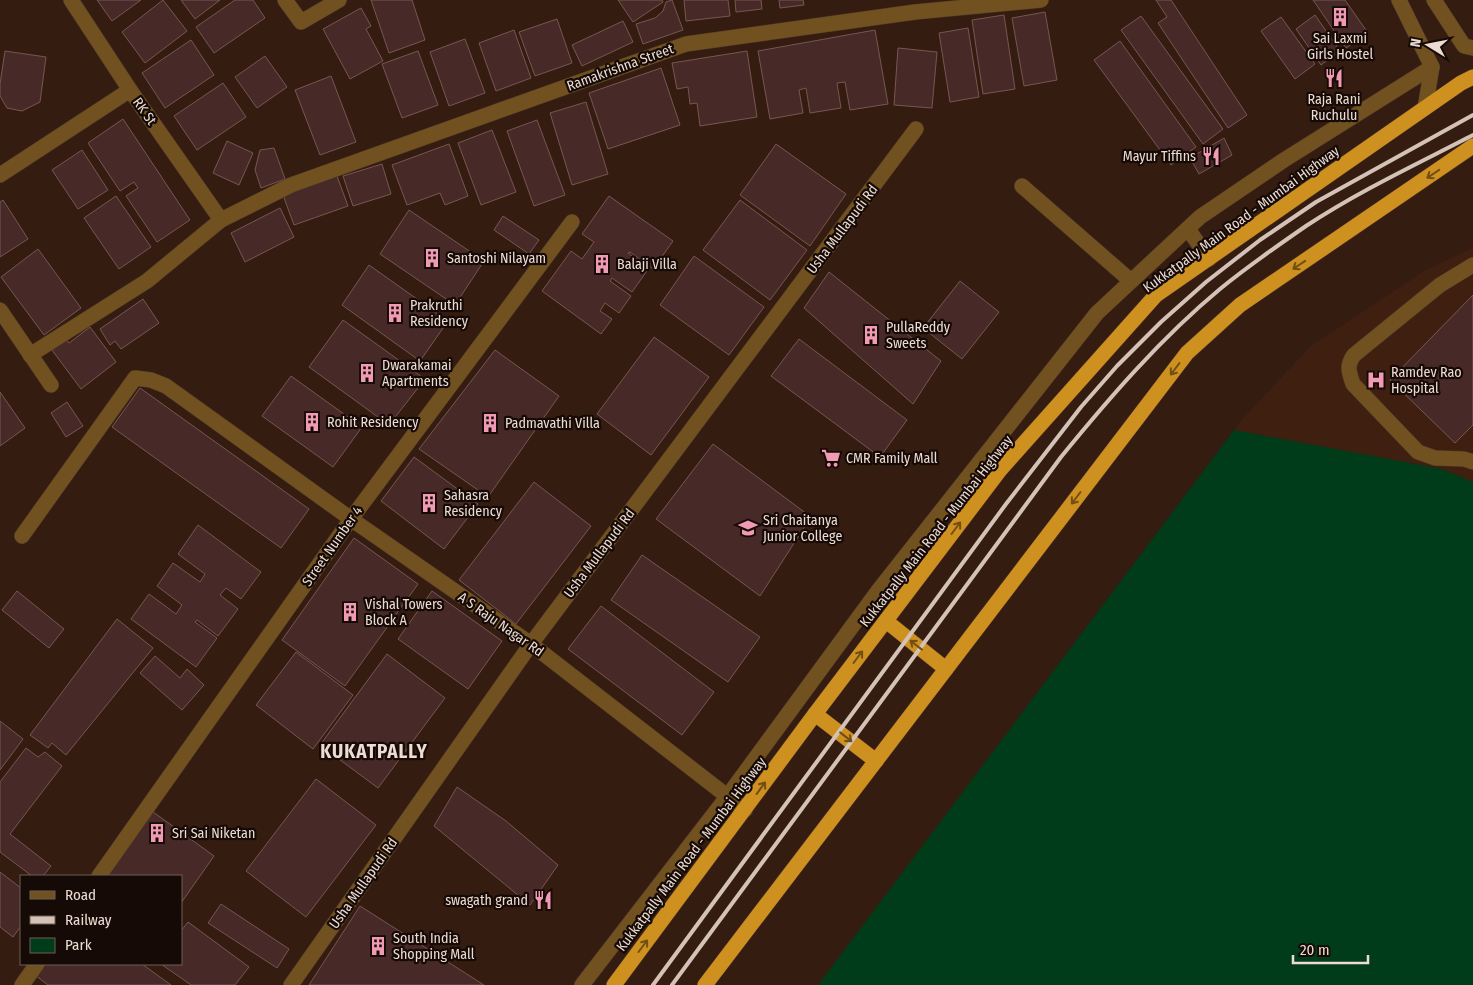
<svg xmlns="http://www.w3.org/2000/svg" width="1473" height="985" viewBox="0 0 1473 985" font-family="'Fira Sans Condensed',sans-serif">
	<rect width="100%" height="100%" fill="#351c10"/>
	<polygon fill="#3f2010" points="1473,248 1473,482 1442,469 1234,430 1247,414 1311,346 1426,270"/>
	<polygon fill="#003c19" points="1234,430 1442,469 1473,482 1473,985 818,985"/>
	<g fill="#472a27" stroke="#775652">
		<polygon points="97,0 141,0 112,21"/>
		<polygon points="163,0 187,31 145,63 122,32"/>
		<polygon points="181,0 220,0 195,19"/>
		<polygon points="235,0 253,0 265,18 214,53 196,27"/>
		<polygon points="371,0 412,0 425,40 389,53"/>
		<polygon points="618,0 662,0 663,2 633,22"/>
		<polygon points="672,0 683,30 643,44 636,24 655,18 663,11 666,2"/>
		<polygon points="684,0 728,0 730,16 686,21"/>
		<polygon points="735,0 761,0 762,9 736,12"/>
		<polygon points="779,0 803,0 804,5 780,8"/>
		<polygon points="1156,0 1171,0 1247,115 1228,128 1158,23 1167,17"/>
		<polygon points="1313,0 1345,0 1368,33 1346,48"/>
		<polygon points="361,8 371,26 366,29 383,61 350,79 323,29"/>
		<polygon points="1045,12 1057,80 1024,86 1012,18"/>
		<polygon points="1004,15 1015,89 983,94 972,20"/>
		<polygon points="1315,15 1340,51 1321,65 1296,29"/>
		<polygon points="1141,16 1223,129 1203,144 1121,30"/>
		<polygon points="1281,17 1315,64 1295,79 1261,31"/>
		<polygon points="557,19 572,63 535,76 519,32"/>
		<polygon points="623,21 633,42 582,66 572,45"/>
		<polygon points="968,28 979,97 950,102 939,33"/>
		<polygon points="514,30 531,78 496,91 479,43"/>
		<polygon points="875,30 888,104 850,110 845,82 837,83 841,108 810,113 806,88 799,90 803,113 770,119 758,51"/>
		<polygon points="465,39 485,93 449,106 430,52"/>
		<polygon points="191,40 214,75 165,108 142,73"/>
		<polygon points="1120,41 1196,147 1171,165 1094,60"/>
		<polygon points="898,48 937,52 932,108 894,105"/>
		<polygon points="5,51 46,57 40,102 22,111 7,108 0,96 0,84"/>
		<polygon points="418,51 438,105 402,118 382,64"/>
		<polygon points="747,51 757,117 700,126 697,103 690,104 688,87 677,89 672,63"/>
		<polygon points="265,56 287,87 257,108 235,77"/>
		<polygon points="661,68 680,125 608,149 589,93"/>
		<polygon points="331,76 356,142 320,155 295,90"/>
		<polygon points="223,83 246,117 197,150 174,116"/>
		<polygon points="586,102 608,174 572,185 550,113"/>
		<polygon points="123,119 190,220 157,242 126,196 138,188 134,182 120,191 88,143"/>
		<polygon points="537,120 565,195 534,206 507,131"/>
		<polygon points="492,130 516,192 481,205 458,143"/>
		<polygon points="1224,138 1232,155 1199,174 1190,158"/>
		<polygon points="227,141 253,153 239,185 213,173"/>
		<polygon points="449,144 468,196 445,205 440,193 407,205 392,165"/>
		<polygon points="776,144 846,194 810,246 740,195"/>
		<polygon points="274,148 285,179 261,188 255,170 260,150"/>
		<polygon points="82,150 108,190 78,209 52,170"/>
		<polygon points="382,164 391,194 353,206 343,176"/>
		<polygon points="337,176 348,206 294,225 283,195"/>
		<polygon points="116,196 151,247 119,269 84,218"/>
		<polygon points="609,196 673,241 653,269 630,252 628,253 649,268 632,292 612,278 610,281 631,296 619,313 605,303 600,311 612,319 601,334 542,291 571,251 582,259 594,242 582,234"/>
		<polygon points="3,200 28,239 0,257 0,202"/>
		<polygon points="740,200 807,250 770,300 703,250"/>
		<polygon points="280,208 294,237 245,262 231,233"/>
		<polygon points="409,210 484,261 455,305 380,254"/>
		<polygon points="503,216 539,240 529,254 494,230"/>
		<polygon points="38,249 81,308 44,335 1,277"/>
		<polygon points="694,256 764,307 729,355 660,305"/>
		<polygon points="369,265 448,321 420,361 342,305"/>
		<polygon points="829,272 941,361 913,404 804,308"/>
		<polygon points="960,281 999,312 962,359 923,328"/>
		<polygon points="1473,295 1473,425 1455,443 1390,380"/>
		<polygon points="143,299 159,323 121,349 115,341 110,345 100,329"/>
		<polygon points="343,320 425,379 389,425 309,367"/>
		<polygon points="90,327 116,362 81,389 52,350 66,340 69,343"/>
		<polygon points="654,337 709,377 651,455 597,414"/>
		<polygon points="799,339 907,420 880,457 771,376"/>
		<polygon points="495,350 559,396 488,497 419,449"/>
		<polygon points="291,376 362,427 333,467 262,416"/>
		<polygon points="140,388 309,509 281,548 112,427"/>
		<polygon points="0,392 25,428 0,446"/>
		<polygon points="67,402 83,426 66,437 51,413"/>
		<polygon points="713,444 811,517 760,596 656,519"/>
		<polygon points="414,457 478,504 444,549 381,501"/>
		<polygon points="534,482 591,526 516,624 459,580"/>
		<polygon points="198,525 261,572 241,599 226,588 220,595 238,609 218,636 197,620 195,622 217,638 196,667 131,619 149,594 176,614 182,605 157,586 173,563 200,582 205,574 178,554"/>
		<polygon points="354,538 418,584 345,686 282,640"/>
		<polygon points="642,555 760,637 728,682 611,600"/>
		<polygon points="17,591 64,629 49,648 2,610"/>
		<polygon points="432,591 502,641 468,689 398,639"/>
		<polygon points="601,606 714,692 682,735 568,649"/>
		<polygon points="117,619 153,648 66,755 52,743 48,748 30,735"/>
		<polygon points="296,652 353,695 313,749 256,705"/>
		<polygon points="387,654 445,698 378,788 320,745"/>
		<polygon points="155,656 180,678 187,669 204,685 182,710 140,673"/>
		<polygon points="0,721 23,739 0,770"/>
		<polygon points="26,748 38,757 45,752 62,766 10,834 51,866 43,876 32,876 0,852 0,782"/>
		<polygon points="316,779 376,825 306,917 246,871"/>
		<polygon points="457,787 506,821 558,865 530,905 434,826"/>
		<polygon points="149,809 214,856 181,903 181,876 101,876"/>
		<polygon points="0,872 21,888 21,926 13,937 0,927"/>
		<polygon points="221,904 289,949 277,968 208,923"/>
		<polygon points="360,906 484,985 309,985"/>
		<polygon points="188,922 249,967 235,985 191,985 161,964 181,964 181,931"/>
		<polygon points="43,964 142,964 171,985 48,985 35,975"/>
	</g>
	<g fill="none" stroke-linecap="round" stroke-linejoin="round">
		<g stroke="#4f372b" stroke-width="16">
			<g id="minor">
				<polyline points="71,0 130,90 221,220"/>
				<polyline points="285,0 301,22 339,0"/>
				<polyline points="1399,0 1432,67 1425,108"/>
				<polyline points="1434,0 1464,46 1473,48"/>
				<polyline points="0,175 130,90"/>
				<polyline points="1022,186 1131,281"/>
				<polyline points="1188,229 1209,259"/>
				<path d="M1473,265L1440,285L1354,355C1346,366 1349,372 1353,384L1418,452L1435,458L1464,459L1473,462"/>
				<polyline points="0,310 51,385"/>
				<polyline points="30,355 147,281 221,220 291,185 686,44 915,12 1041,0"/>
				<polyline points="22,536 135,378 151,380 166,386 351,519 531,644 745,810"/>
				<polyline points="99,876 351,519 572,222"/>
				<polyline points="22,985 37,964"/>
				<polyline points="291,985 531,644 916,129"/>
				<polyline points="582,985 727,797 878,591 1097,313 1200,217 1284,160 1432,67"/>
			</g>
		</g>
		<g stroke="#4f372b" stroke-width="16">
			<g id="highway">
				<polyline points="886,621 946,669"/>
				<polyline points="815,714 876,761"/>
				<polyline points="614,985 815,714 1000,470 1156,295 1461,83 1473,77"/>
				<polyline points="705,985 1187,353 1240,305 1473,146"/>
			</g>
		</g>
		<use href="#minor" stroke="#70511f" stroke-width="15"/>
		<use href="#highway" stroke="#ce911f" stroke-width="15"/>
		<g stroke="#d4c2b9" stroke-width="4">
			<polyline points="653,985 1006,504 1081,407 1117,366 1161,322 1206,282 1260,240 1316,202 1473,115"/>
			<path d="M672,985L1061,457C1110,397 1161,338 1220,289C1248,266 1277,246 1306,226C1359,191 1417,164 1473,135"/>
		</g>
	</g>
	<defs><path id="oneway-shaft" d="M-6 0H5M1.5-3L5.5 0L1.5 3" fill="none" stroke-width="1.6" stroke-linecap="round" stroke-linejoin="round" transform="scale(1.25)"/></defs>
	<g stroke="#724e12">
		<use href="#oneway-shaft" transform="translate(1433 174) rotate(146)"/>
		<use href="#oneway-shaft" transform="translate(1299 265) rotate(146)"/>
		<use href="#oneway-shaft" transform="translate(1175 369) rotate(127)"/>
		<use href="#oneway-shaft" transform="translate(1076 498) rotate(127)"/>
		<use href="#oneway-shaft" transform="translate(956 528) rotate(-53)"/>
		<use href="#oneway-shaft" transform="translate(916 645) rotate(-142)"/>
		<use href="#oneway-shaft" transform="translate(858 657) rotate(-53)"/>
		<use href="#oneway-shaft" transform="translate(846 737) rotate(38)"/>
		<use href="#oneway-shaft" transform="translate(761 788) rotate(-54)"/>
		<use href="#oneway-shaft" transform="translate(643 946) rotate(-53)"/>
	</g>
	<defs>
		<g id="building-bare" transform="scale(1.5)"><path d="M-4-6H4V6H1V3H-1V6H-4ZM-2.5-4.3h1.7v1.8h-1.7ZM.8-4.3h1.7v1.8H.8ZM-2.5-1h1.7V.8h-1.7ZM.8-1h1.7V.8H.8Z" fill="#f19ab4" stroke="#150a05" stroke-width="2.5" paint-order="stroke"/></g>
		<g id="restaurant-bare" transform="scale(1.5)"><path d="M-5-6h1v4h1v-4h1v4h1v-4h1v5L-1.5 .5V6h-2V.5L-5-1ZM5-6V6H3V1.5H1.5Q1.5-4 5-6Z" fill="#f19ab4" stroke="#150a05" stroke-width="2.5" paint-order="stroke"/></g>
		<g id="hospital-bare" transform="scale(1.5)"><path d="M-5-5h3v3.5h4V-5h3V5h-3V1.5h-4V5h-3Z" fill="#f19ab4" stroke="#150a05" stroke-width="2.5" paint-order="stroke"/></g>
		<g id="supermarket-bare" transform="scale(1.5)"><path d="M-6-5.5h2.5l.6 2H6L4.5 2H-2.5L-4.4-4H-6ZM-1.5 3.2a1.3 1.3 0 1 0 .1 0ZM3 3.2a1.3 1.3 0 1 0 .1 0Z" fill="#f19ab4" stroke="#150a05" stroke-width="2.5" paint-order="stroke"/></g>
		<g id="university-bare" transform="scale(1.5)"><path d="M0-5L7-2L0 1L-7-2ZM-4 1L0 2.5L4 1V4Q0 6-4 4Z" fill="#f19ab4" stroke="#150a05" stroke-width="2.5" paint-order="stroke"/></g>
	</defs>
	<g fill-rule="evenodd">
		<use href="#building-bare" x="1340" y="17"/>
		<use href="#restaurant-bare" x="1334" y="78"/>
		<use href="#restaurant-bare" x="1211" y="156"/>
		<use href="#building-bare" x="432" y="258"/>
		<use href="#building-bare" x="602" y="264"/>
		<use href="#building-bare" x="395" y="313"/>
		<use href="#building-bare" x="871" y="335"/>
		<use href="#building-bare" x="367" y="373"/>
		<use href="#hospital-bare" x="1376" y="380"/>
		<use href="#building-bare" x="312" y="422"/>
		<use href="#building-bare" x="490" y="423"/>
		<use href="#supermarket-bare" x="831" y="458"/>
		<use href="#building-bare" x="429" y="503"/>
		<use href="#university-bare" x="748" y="528"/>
		<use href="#building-bare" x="350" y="612"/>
		<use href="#building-bare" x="157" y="833"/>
		<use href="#restaurant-bare" x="543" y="900"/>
		<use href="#building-bare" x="378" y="946"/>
	</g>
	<g text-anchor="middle" stroke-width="4.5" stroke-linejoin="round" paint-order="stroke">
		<g font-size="14" fill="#eddcd4" stroke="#150a05" text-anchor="start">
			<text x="1340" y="43" text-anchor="middle">Sai Laxmi<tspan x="1340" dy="16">Girls Hostel</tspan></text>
			<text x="1334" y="104" text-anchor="middle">Raja Rani<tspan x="1334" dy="16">Ruchulu</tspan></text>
			<text x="1196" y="161" text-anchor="end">Mayur Tiffins</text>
			<text x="447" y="263">Santoshi Nilayam</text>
			<text x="617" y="269">Balaji Villa</text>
			<text x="410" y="310">Prakruthi<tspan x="410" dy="16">Residency</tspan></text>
			<text x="886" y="332">PullaReddy<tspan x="886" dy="16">Sweets</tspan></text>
			<text x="382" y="370">Dwarakamai<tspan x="382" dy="16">Apartments</tspan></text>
			<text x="1391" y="377">Ramdev Rao<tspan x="1391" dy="16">Hospital</tspan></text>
			<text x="327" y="427">Rohit Residency</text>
			<text x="505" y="428">Padmavathi Villa</text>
			<text x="846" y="463">CMR Family Mall</text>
			<text x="444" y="500">Sahasra<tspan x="444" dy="16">Residency</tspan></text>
			<text x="763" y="525">Sri Chaitanya<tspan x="763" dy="16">Junior College</tspan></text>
			<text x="365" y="609">Vishal Towers<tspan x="365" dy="16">Block A</tspan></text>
			<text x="172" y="838">Sri Sai Niketan</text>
			<text x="528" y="905" text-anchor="end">swagath grand</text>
			<text x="393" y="943">South India<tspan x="393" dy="16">Shopping Mall</tspan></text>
		</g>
		<g font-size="14" fill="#eddcd4" stroke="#150a05">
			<text transform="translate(620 67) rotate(-20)" y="5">Ramakrishna Street</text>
			<text transform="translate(145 111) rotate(55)" y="5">RK St</text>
			<text transform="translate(1241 219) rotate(-36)" y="5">Kukkatpally Main Road - Mumbai Highway</text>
			<text transform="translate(842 229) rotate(-53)" y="5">Usha Mullapudi Rd</text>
			<text transform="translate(936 531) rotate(-52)" y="5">Kukkatpally Main Road - Mumbai Highway</text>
			<text transform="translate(332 546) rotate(-55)" y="5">Street Number 4</text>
			<text transform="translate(599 553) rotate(-53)" y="5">Usha Mullapudi Rd</text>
			<text transform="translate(501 624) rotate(35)" y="5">A S Raju Nagar Rd</text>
			<text transform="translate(691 854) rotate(-53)" y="5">Kukkatpally Main Road - Mumbai Highway</text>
			<text transform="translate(363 883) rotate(-55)" y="5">Usha Mullapudi Rd</text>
		</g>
		<g font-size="19" font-weight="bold" letter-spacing="1" fill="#eddcd4" stroke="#150a05">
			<text x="374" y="758">KUKATPALLY</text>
		</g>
	</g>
	<rect x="20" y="875" width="162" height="90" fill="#150a05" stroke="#6b5e58"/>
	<rect x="30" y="891" width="25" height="8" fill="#70511f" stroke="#6b5e58"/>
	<text x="65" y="900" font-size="15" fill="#eddcd4">Road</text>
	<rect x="30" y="916" width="25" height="8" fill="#d4c2b9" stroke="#6b5e58"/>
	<text x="65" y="925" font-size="15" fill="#eddcd4">Railway</text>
	<rect x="30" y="938" width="25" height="15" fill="#003c19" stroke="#6b5e58"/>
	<text x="65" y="950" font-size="15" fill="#eddcd4">Park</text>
	<g transform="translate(1428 45) rotate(280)" stroke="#150a05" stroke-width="4" paint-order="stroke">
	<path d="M0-4L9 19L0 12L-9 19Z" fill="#eddcd4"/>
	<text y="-8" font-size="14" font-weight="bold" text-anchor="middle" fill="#eddcd4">N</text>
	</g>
	<path d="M1293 955v8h75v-8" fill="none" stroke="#eddcd4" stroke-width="2.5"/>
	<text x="1300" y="955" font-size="15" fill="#eddcd4" stroke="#150a05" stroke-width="4" paint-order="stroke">20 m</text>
</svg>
